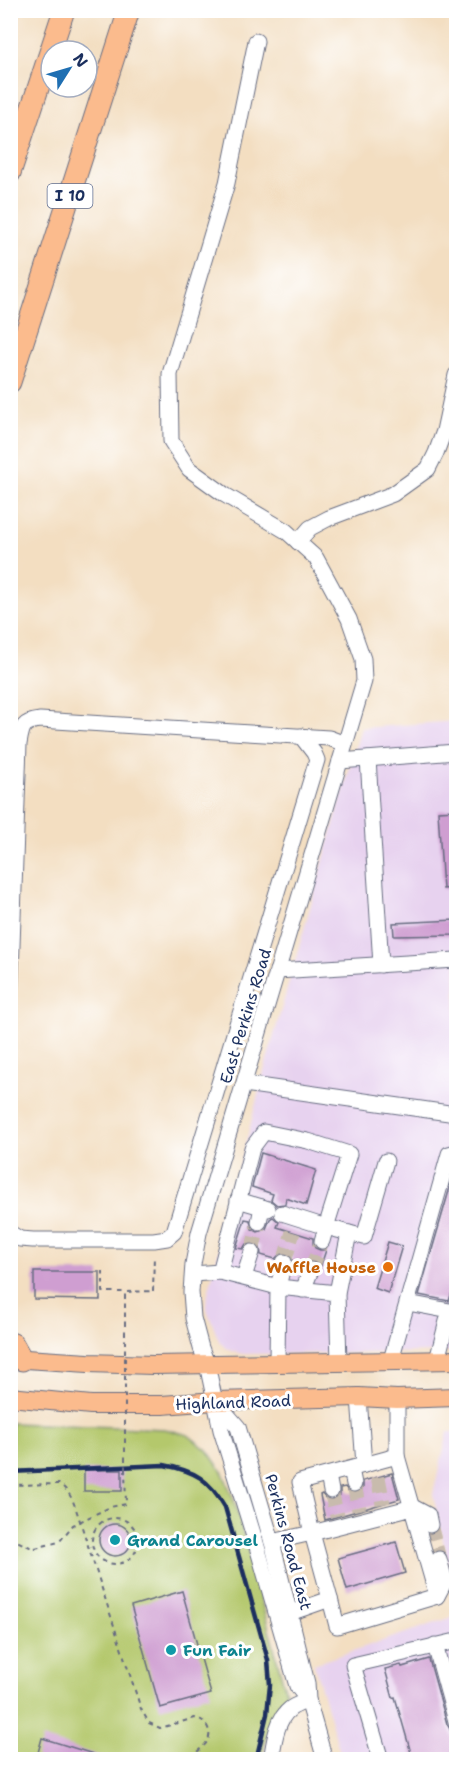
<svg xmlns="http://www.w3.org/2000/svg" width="467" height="1770" viewBox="0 0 467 1770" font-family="'Shantell Sans',sans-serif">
	<rect width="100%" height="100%" fill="#fff"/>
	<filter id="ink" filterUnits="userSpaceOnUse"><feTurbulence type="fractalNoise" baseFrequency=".0167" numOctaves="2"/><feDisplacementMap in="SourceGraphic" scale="12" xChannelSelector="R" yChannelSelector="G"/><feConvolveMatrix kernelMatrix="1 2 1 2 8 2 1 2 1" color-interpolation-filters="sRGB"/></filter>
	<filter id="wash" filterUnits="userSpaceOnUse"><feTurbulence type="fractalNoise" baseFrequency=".008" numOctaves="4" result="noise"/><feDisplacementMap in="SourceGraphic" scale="24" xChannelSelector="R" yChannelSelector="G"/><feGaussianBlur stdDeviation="1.35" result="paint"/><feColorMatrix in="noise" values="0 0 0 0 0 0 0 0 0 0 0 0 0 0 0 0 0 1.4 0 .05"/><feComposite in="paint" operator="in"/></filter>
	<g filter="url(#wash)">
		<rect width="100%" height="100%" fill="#f3dec1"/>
		<g fill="#e7d2ef">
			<polygon points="456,721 456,1352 243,1354 234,1352 226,1348 220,1343 217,1336 208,1312 206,1304 208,1294 265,1067 361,728"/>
			<polygon points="448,1432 456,1432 456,1600 433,1494"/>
			<polygon points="456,1616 456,1759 342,1759 314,1664"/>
		</g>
		<polygon fill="#b4c86c" stroke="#687c65" stroke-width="1.5" points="11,1423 165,1429 188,1435 207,1450 223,1473 235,1503 286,1693 268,1730 261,1759 11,1760"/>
		<g id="blocks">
			<g fill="#cf9ed1">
				<polygon points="456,810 456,888 443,889 438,811"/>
				<polygon points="456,920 456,935 394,936 393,923"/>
				<polygon points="261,1153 316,1170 306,1205 286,1198 285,1204 277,1205 271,1200 273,1194 252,1187"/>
				<polygon points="455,1170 456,1170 456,1280 449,1301 419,1295"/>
				<polygon points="273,1217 279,1222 277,1227 313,1238 313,1244 315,1248 320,1250 326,1250 320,1268 318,1264 314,1261 305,1262 302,1267 293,1265 291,1255 286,1252 281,1253 275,1259 261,1255 260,1246 254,1243 246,1244 243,1249 236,1248 245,1219 250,1220 252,1229 258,1232 266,1229 270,1219"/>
				<polygon points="388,1242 402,1246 388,1293 374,1288"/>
				<polygon points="34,1272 100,1272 100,1300 34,1299"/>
				<rect x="84" y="1470" width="38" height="21"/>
				<polygon points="392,1473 399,1499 325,1520 320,1495 322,1494 327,1500 333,1500 340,1495 340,1488 345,1487 350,1493 356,1493 363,1488 363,1481"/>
				<circle cx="115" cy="1540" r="16"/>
				<polygon points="396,1542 405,1573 347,1590 338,1558"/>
				<polygon points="182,1591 211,1694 160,1708 131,1606"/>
				<polygon points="429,1659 447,1724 450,1729 456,1750 456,1760 413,1760 395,1697 393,1698 385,1669 401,1665 402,1667"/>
				<polygon points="42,1738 103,1757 102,1760 36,1760"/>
			</g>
		</g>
	</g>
	<g filter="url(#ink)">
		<use href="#blocks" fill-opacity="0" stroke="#676c81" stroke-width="1.5"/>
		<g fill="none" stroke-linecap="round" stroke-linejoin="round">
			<g stroke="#c8bbad" stroke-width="15" stroke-dasharray="15 8" stroke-linecap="butt">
				<polyline points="252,1252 259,1222"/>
				<polyline points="284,1262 293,1232"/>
				<polyline points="311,1270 322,1241"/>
				<polyline points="378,1477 383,1504"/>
				<polyline points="354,1484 359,1510"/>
				<polyline points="331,1491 337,1516"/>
				<polyline points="430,1525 439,1559"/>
			</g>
			<g stroke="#676c81" stroke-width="17">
				<g id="minor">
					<polyline points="256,41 227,183 170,374 171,441 189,469 225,495 286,531 316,558 349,619 363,659 364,681 199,1233 193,1264 191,1292 193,1318 201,1348 207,1364 221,1430 256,1543 297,1686 308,1700"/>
					<polyline points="298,542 310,528 329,518 393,494 428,469 436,453 444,431 456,375"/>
					<polyline points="368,759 381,965"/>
					<polyline points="340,761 456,752"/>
					<polyline points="277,971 456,960"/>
					<path d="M10,1004L19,744C22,727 22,722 40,720L329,738L345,744"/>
					<polyline points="244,1084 456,1114"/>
					<polyline points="238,1200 268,1209"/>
					<polyline points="282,1213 326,1227 322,1241"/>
					<polyline points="259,1222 262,1207"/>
					<polyline points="10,1233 20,1239 33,1240 154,1240 167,1238 174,1232 317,760 314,753 301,736"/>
					<polyline points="349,1233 364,1237 386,1161"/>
					<polyline points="220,1272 252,1148 264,1132 308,1141 349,1154 326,1227 349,1233 337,1293"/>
					<polyline points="193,1274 220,1272 278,1287 284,1262"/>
					<polyline points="244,1277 252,1252"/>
					<polyline points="303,1290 311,1270"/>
					<polyline points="408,1303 455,1312"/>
					<polyline points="391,1360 449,1154 456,1152"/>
					<polyline points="437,1360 447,1321 455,1312 456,1308"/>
					<polyline points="277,1362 278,1287 337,1293 339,1362"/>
					<polyline points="397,1399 397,1456"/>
					<polyline points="217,1403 238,1427 272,1542 307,1683 308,1700 325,1760"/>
					<polyline points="351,1469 354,1484"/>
					<polyline points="328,1475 331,1491"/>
					<polyline points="272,1542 312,1533 300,1482 364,1465 359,1397"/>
					<polyline points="437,1596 445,1581 439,1559"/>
					<polyline points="330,1599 337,1626 437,1596 397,1456 364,1465"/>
					<polyline points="290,1613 330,1599 312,1533 413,1507 428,1515 430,1525"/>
					<polyline points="435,1645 456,1721"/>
					<path d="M271,1760C274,1743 276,1720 290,1709C295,1705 302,1703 308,1700"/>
					<polyline points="381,1760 353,1665 456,1641"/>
				</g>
			</g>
			<g stroke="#676c81" stroke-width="20">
				<g id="major">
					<polyline points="10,1358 88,1363 153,1365 456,1360"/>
					<polyline points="10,1397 91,1405 162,1405 215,1401 359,1397 397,1399 456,1397"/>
				</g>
			</g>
			<g stroke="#676c81" stroke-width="23">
				<g id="highway">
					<polyline points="10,173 64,10"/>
					<polyline points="10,382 129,10"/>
					<polyline points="10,1343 13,1344 22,1360"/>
				</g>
			</g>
			<g stroke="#676c81" stroke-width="2" stroke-dasharray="4.5 4.5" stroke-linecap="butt">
				<polyline points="103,1271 103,1292 125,1292"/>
				<polyline points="153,1291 154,1255"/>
				<path d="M10,1485L59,1484C72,1492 75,1507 80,1521L141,1709L149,1723L160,1728L195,1718C201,1719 204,1721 207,1726C216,1742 197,1751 186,1760"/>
				<circle cx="115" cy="1541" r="23"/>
				<polyline points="10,1538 30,1547 35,1548 59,1542 73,1525 110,1507 126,1504 125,1470"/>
			</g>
			<use href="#minor" stroke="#fff" stroke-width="15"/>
			<use href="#major" stroke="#fbbb8d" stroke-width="18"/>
			<use href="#highway" stroke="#fbbb8d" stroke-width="21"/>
			<path stroke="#1b2f5e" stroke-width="4.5" d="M10,1472L164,1465C195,1471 209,1479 225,1507L268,1660L270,1685L267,1714L256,1760"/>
			<polyline stroke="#676c81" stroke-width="2" stroke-dasharray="4.5 4.5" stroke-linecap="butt" points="125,1470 125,1292 153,1291"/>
		</g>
	</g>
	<circle fill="#e8710a" stroke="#fff" stroke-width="2" cx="388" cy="1267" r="6"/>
	<g fill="#0f9aa8" stroke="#fff" stroke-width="2">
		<circle cx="115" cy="1540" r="6"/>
		<circle cx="171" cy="1650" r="6"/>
	</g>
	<g text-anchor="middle" stroke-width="6" stroke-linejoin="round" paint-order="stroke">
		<rect fill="#fff" stroke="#5f6d8e" stroke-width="1.5" x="47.5" y="184" width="45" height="24" rx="4.5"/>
		<g font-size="15" font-weight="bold" fill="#1b2f5e">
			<text x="70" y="201">I 10</text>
		</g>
		<g font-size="16" fill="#1b2f5e" stroke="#fff">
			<text transform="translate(245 1016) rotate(-73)" y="6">East Perkins Road</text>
			<text transform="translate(233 1402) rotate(-2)" y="6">Highland Road</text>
			<text transform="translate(289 1542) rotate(75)" y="6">Perkins Road East</text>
		</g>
		<g font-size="16" font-weight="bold" fill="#c56008" stroke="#fff" text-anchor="end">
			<text x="376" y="1273">Waffle House</text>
		</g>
		<g font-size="16" font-weight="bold" fill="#0d838f" stroke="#fff" text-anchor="start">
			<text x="127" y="1546">Grand Carousel</text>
			<text x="183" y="1656">Fun Fair</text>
		</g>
	</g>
	<rect width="467" height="1770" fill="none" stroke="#fff" stroke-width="36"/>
	<g transform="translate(69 69) rotate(53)"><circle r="28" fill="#ffffff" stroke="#a4acbf" stroke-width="1.5"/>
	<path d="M0-4.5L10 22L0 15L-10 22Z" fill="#1f6fb2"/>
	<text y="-9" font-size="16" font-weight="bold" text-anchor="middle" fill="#1b2f5e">N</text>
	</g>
</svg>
